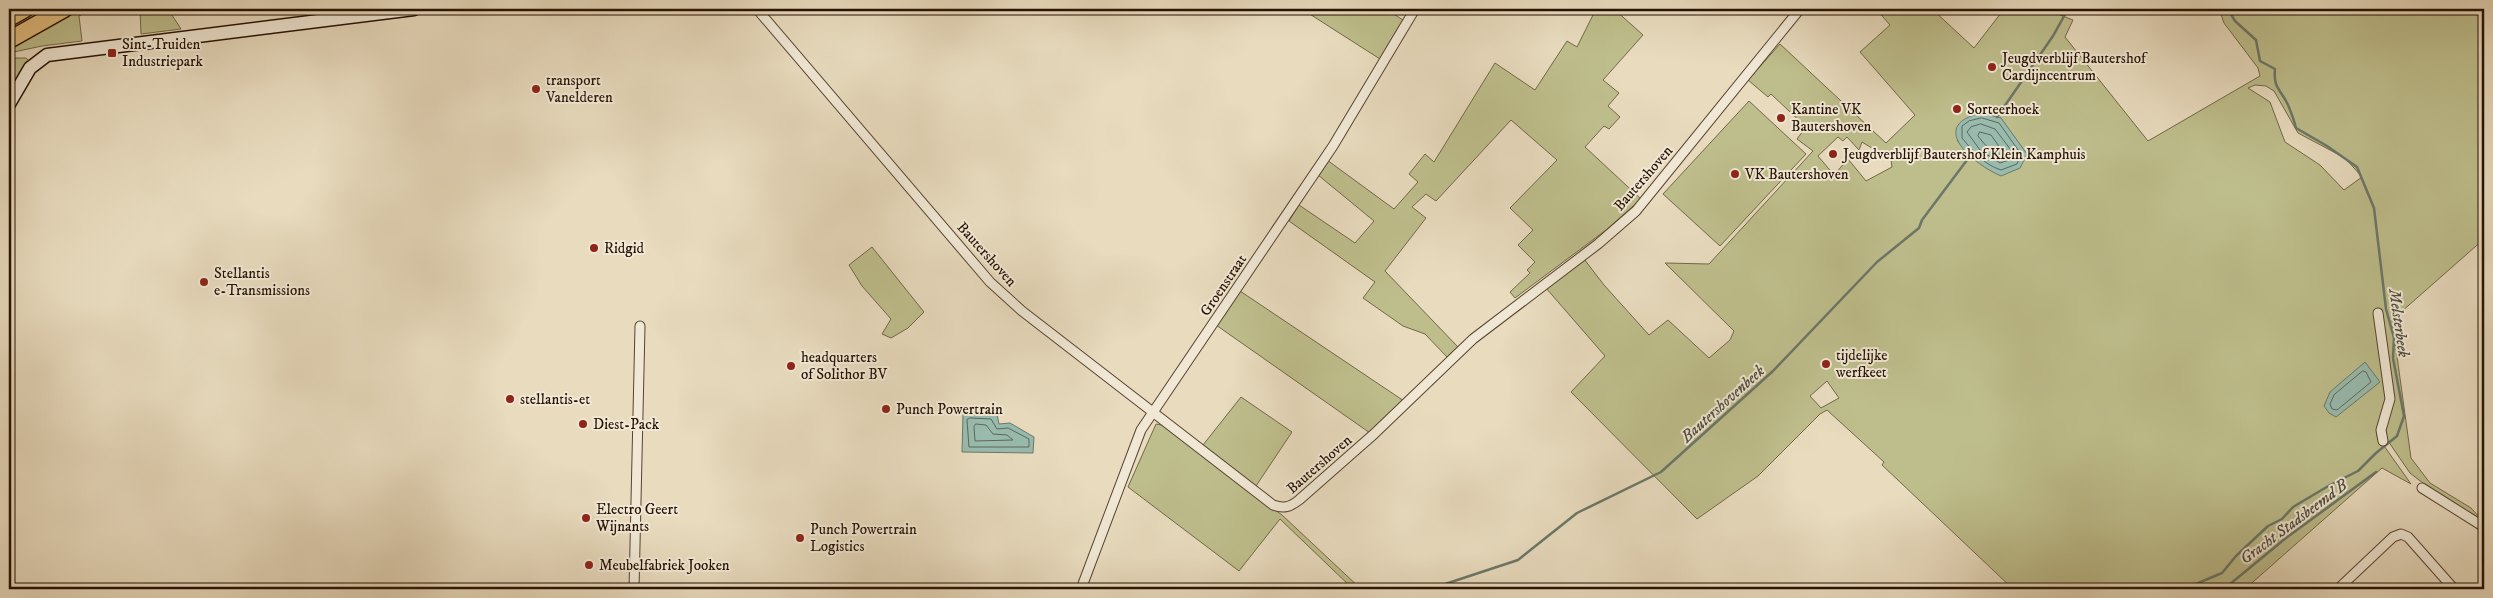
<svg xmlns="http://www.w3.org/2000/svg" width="2493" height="598" viewBox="0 0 2493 598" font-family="'IM FELL DW Pica',serif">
	<rect width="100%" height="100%" fill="#e8dbbe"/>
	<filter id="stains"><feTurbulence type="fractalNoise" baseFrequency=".004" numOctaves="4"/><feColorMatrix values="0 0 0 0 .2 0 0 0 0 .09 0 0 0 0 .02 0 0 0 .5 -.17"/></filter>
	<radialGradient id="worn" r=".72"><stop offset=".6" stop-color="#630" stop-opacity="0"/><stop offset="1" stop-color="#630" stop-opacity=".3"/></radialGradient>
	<g fill="#bebe8c" stroke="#726847" fill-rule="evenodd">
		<polygon points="82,9 92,9 79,16 82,41 42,46 9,53 9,50"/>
		<polygon points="140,9 168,9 181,29 141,34"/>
		<polygon points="1306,9 1386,9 1403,20 1380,59 1305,11"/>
		<polygon points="1596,9 1614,9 1643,35 1603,80 1619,93 1608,106 1620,117 1609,129 1604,126 1585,147 1641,199 1606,230 1515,298 1510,292 1530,273 1527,270 1535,262 1518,245 1533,230 1510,208 1557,160 1511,120 1436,201 1426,194 1412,207 1426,218 1385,271 1458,347 1447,357 1425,334 1403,326 1363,298 1375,282 1289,221 1299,205 1355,243 1374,221 1318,175 1327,160 1394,209 1418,182 1409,174 1425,154 1434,162 1495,63 1535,90 1567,41 1577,47"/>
		<path d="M1876,9H1932L1974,48L2004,9H2045L2073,20L2065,37L2148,141L2260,76L2258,68L2224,23L2219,9H2484V239L2392,320L2411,458L2430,483L2471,508L2484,522L2428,487L2410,473L2386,438L2385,431L2393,398L2384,324L2387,398L2377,436L2411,484L2382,468L2245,589H2013L1882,465L1884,462L1827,410L1820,414L1758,476L1697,519L1571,392L1605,356L1546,288L1584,259L1604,285L1649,335L1668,320L1709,358L1730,340L1734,331L1665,263L1709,264L1813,151L1797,139L1806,127L1771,94L1768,97L1748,80L1780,44L1886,143L1915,115L1860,52L1890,25ZM2255,85L2266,86L2274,91L2298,133L2345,158L2362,177L2344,190L2320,165L2285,142L2270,102L2248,88ZM1992,116L2001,118L1972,158L1957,140ZM1838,137L1843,141L1847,137L1859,150L1862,142L1891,160L1892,167L1866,181L1848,159L1834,175L1818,156ZM1827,381L1839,398L1821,408L1810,396Z"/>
		<polygon points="15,58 26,58 29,61 9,92 9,60"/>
		<polygon points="1749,101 1806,154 1720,246 1663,194"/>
		<polygon points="872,247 924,312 908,328 891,338 882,334 891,319 862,286 849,265"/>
		<polygon points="1240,291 1404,401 1370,433 1216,325"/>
		<polygon points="1241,397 1292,432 1256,486 1203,445"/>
		<polygon points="1156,424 1162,425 1282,515 1361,589 1353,589 1280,519 1239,571 1128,487"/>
	</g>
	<g fill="#98bbae" stroke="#6b7769">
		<path d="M1982,113L2001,118L2027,154L2020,168L2001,176C1973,164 1926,125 1982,113Z"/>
		<polygon points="2365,362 2380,382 2336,417 2329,413 2324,406 2330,392"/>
		<polygon points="963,413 997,414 999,424 1010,423 1034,437 1033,453 962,452"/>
	</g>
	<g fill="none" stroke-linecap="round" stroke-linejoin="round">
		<g stroke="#606658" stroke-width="1">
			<path d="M1982,118L1999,123L2021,154L2017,164L2001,170C1983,164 1974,152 1962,138V126L1969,121Z"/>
			<polygon points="1981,124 1995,129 2014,154 2012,159 2000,163 1980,150 1967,132 1971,127"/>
			<path d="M1980,132L1991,135L2003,152V155C1992,154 1984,144 1978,136Z"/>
			<polygon points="2363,371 2366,372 2371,382 2337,410 2332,409 2330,404 2334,395"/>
			<polygon points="970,418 991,419 997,429 1008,428 1029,439 1029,447 969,447 967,420"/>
			<polygon points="976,424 986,425 993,434 1007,435 1013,440 975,441 974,427"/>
		</g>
		<g stroke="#6b7769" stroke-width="2.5">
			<polyline points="1997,117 2053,36 2068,9"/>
			<polyline points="1430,589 1518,560 1577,513 1661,472 1773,371 1877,262 1919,228 1922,220 1970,156"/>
			<path d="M2184,589L2222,573L2236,556L2268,526L2282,519L2293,507L2330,485L2358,471L2376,453L2397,436L2404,416L2393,358L2394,338L2386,309L2374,208L2357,167L2327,146L2296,128C2294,120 2291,112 2288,105C2281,89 2273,89 2275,69L2260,61L2256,40L2235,21L2228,9"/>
			<polyline points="2224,589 2286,538 2376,472"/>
		</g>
		<g stroke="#574431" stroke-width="11">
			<g id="street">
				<path d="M757,9L990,282L1022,311L1273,505C1284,509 1290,507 1299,500L1374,434L1473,339L1598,244L1636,211L1800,9"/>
				<polyline points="2378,313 2390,399 2381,430 2383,441"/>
				<polyline points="2422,488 2484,527"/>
				<polyline points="634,589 640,326"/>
				<polyline points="1081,589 1141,430 1333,146 1415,9"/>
				<polyline points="2338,589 2393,537 2401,534 2408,537 2454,589"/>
			</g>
		</g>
		<g stroke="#271102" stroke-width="15">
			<polyline id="secondary" points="9,104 30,68 47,55 414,9"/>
		</g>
		<g stroke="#271102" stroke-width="19">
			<g id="highway">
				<polyline points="9,18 25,9"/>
				<polyline points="9,40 64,9"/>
			</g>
		</g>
		<use href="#street" stroke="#f0e8d5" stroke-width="9"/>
		<use href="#secondary" stroke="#f0e8d5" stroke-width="12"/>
		<use href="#highway" stroke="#e4be7f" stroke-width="16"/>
	</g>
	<g fill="#8f2418" stroke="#f0e8d5" stroke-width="2">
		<rect x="107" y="48" width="10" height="10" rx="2.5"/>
		<circle cx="1992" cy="67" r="5"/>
		<circle cx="536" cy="89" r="5"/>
		<circle cx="1957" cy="109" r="5"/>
		<circle cx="1781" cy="118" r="5"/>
		<circle cx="1833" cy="154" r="5"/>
		<circle cx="1735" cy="174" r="5"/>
		<circle cx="594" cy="248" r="5"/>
		<circle cx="204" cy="282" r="5"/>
		<circle cx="1826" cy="364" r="5"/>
		<circle cx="791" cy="366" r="5"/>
		<circle cx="510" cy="399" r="5"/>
		<circle cx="886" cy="409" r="5"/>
		<circle cx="583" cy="424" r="5"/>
		<circle cx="586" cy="518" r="5"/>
		<circle cx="800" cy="538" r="5"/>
		<circle cx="589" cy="565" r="5"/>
	</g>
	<g text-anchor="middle" stroke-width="4" stroke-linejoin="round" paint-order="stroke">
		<g font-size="15" fill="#271102" stroke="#f0e8d5" text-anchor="start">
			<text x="122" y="49">Sint-Truiden<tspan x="122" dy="17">Industriepark</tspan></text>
			<text x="2002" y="63">Jeugdverblijf Bautershof<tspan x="2002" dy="17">Cardijncentrum</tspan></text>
			<text x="546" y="85">transport<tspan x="546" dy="17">Vanelderen</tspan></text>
			<text x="1791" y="114">Kantine VK<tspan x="1791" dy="17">Bautershoven</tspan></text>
			<text x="1967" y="114">Sorteerhoek</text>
			<text x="1843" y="159">Jeugdverblijf Bautershof Klein Kamphuis</text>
			<text x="1745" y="179">VK Bautershoven</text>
			<text x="604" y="253">Ridgid</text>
			<text x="214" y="278">Stellantis<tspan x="214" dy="17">e-Transmissions</tspan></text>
			<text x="1836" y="360">tijdelijke<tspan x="1836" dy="17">werfkeet</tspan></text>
			<text x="801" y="362">headquarters<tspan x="801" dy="17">of Solithor BV</tspan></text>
			<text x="520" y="404">stellantis-et</text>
			<text x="896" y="414">Punch Powertrain</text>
			<text x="593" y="429">Diest-Pack</text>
			<text x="596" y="514">Electro Geert<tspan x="596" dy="17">Wijnants</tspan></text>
			<text x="810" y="534">Punch Powertrain<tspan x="810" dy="17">Logistics</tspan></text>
			<text x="599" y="570">Meubelfabriek Jooken</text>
		</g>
		<g font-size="15" fill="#271102" stroke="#f0e8d5">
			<text transform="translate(1643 178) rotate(-49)" y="5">Bautershoven</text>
			<text transform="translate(987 254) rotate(48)" y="5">Bautershoven</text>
			<text transform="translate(1223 285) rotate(-56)" y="5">Groenstraat</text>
			<text transform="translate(1319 464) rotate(-41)" y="5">Bautershoven</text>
		</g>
		<g font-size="16" font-style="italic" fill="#4f4c3e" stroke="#f0e8d5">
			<text transform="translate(2400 323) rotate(82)" y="6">Melsterbeek</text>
			<text transform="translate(1722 403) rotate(-42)" y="6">Bautershovenbeek</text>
			<text transform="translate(2293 521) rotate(-37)" y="6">Gracht Stadsbeemd B</text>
		</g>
	</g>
	<rect width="2493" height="598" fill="none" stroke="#e8dbbe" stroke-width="30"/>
	<rect x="10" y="10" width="2473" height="578" fill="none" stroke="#271102" stroke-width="2.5"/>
	<rect x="15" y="15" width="2463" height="568" fill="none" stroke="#271102"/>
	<rect width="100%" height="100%" filter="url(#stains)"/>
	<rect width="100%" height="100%" fill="url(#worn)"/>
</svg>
